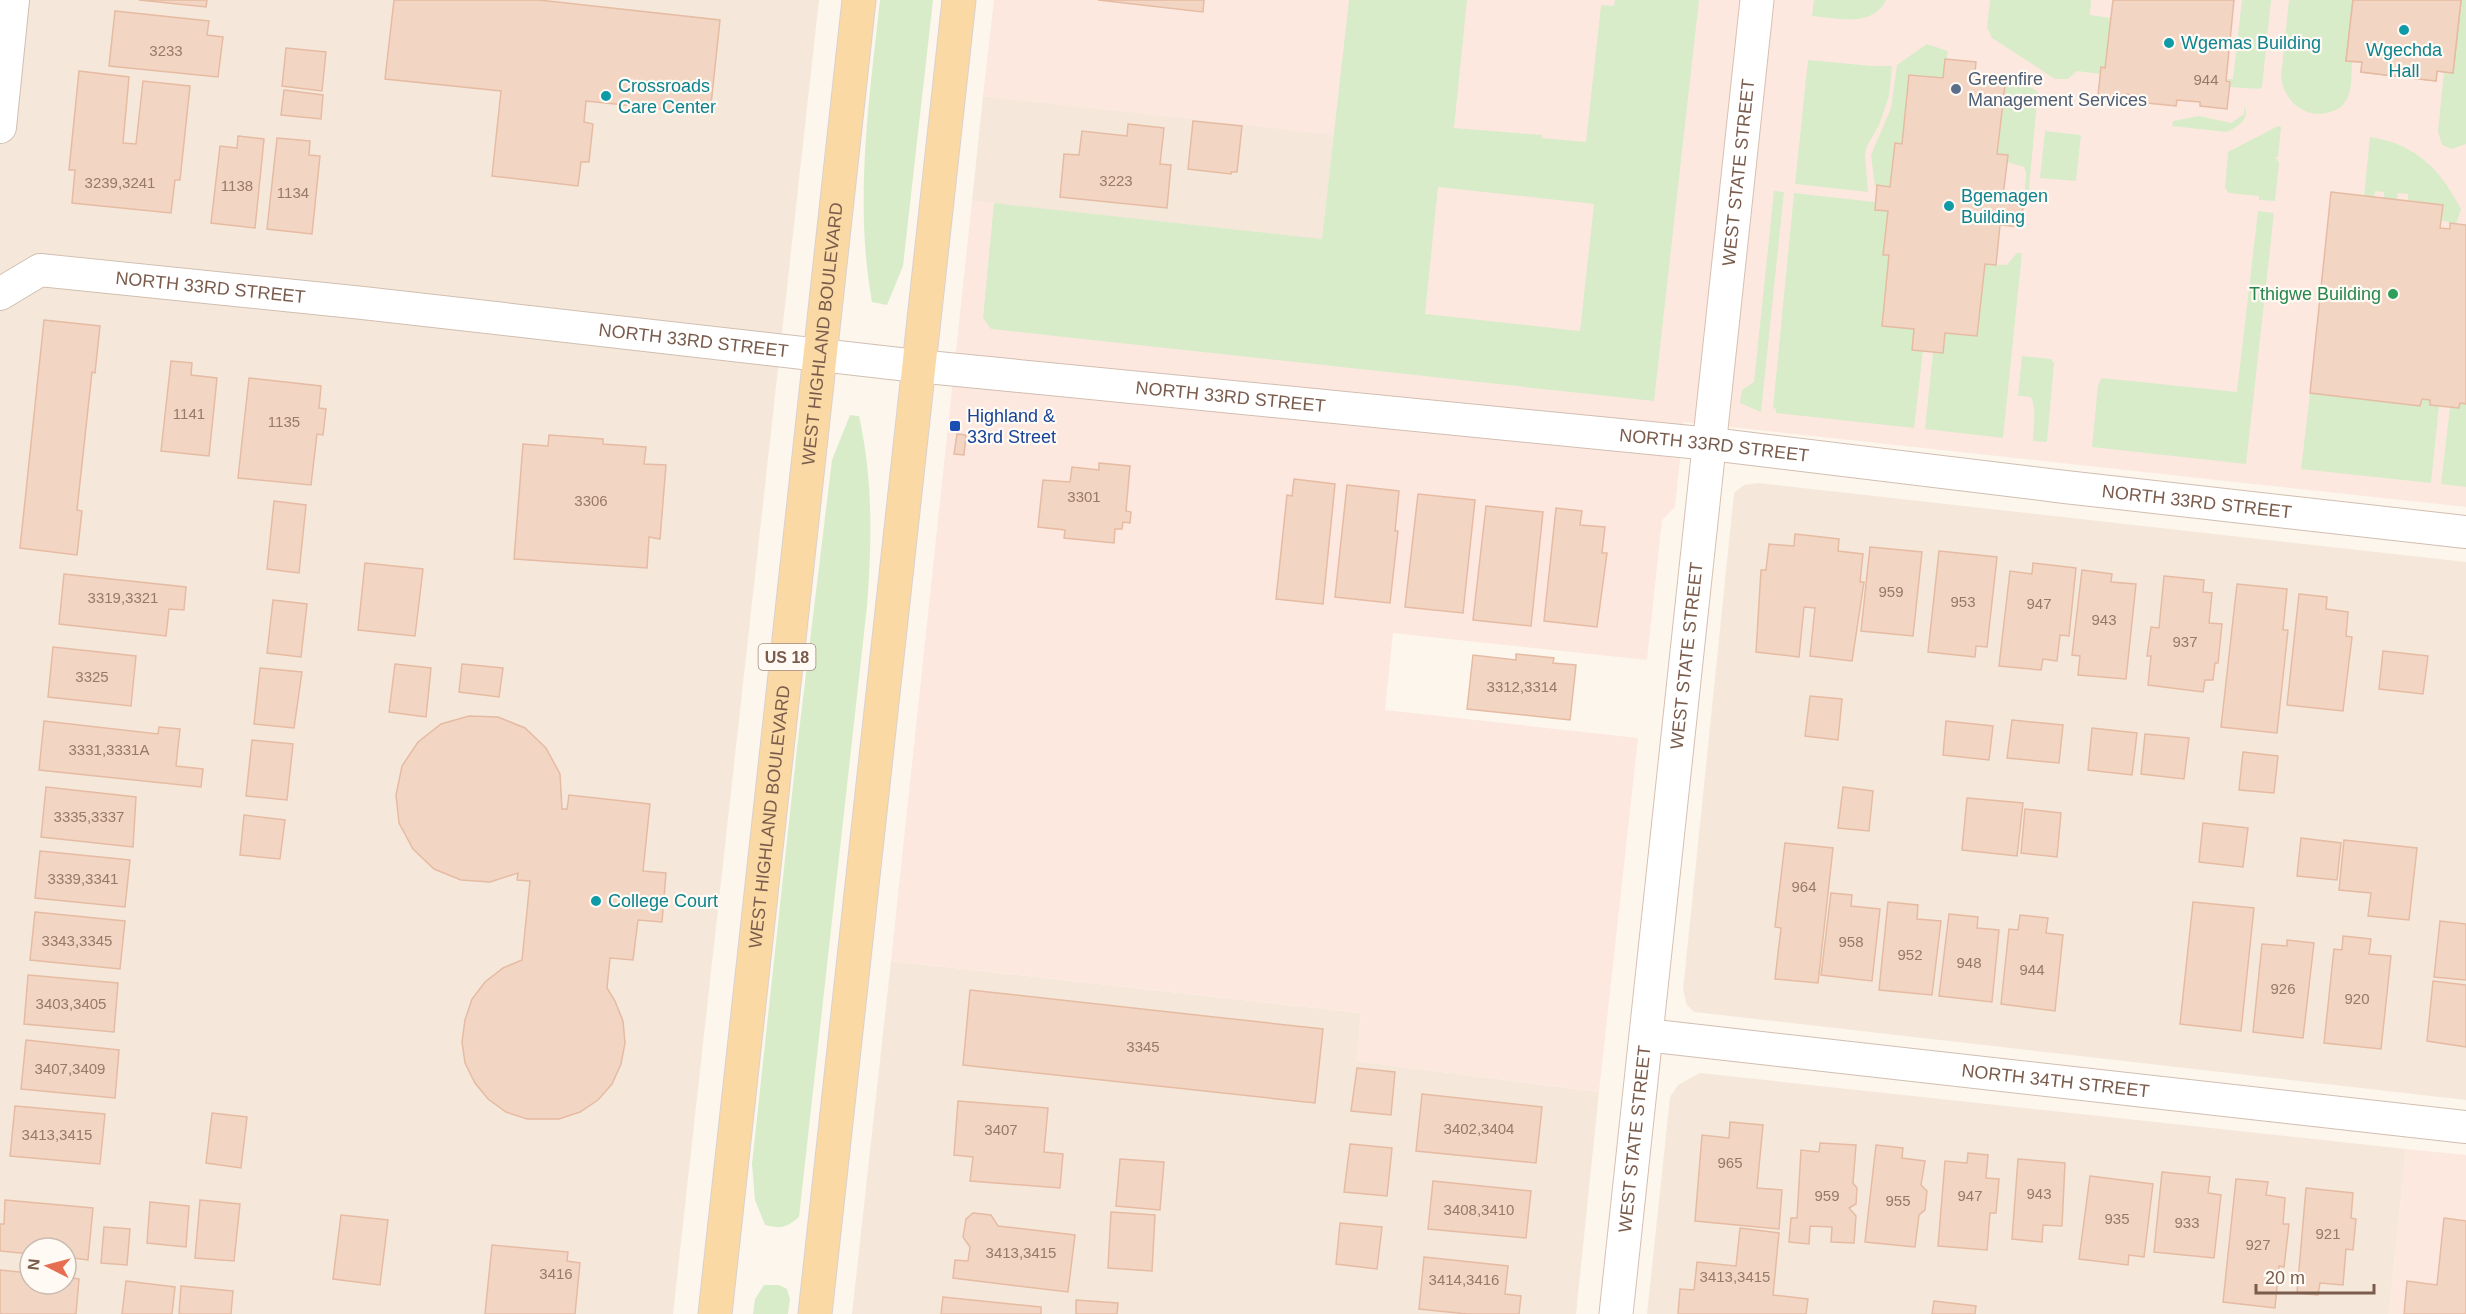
<svg xmlns="http://www.w3.org/2000/svg" width="2466" height="1314" viewBox="0 0 2466 1314" font-family="Helvetica,sans-serif">
	<rect width="100%" height="100%" fill="#fdf6ec"/>
	<g fill="#f5e8da" fill-rule="evenodd">
		<path d="M0,0H819L673,1314H0ZM30,1248H66V1284H30Z"/>
		<polygon points="983,96 1334,134 1323,240 972,201"/>
		<polygon points="1758,483 2466,562 2466,1100 1694,1012 1687,1005 1683,990 1734,493 1744,485"/>
		<polygon points="891,961 1361,1013 1357,1061 1599,1092 1576,1314 852,1314"/>
		<polygon points="1700,1073 2406,1149 2389,1314 1647,1314 1670,1097 1678,1085"/>
	</g>
	<g fill="#fde8e0">
		<polygon points="994,0 2466,0 2466,507 1684,422 1675,507 1662,520 1647,660 1393,633 1385,710 1638,738 1599,1092 1356,1061 1361,1013 891,961 972,201 1322,239 1334,135 983,96"/>
		<polygon points="2406,1149 2466,1155 2466,1314 2389,1314"/>
	</g>
	<g fill="#d8ecc9" fill-rule="evenodd">
		<path d="M880,0H933L903,266L887,305L872,302C854,201 869,101 880,0Z"/>
		<path d="M1349,0H1467L1454,128L1542,135V138L1586,142L1601,5L1614,6L1615,0H1699L1654,401L991,329L983,318L994,203L1322,239ZM1438,187L1594,204L1580,331L1425,314Z"/>
		<path d="M1814,0H1886C1873,28 1837,18 1812,16Z"/>
		<polygon points="1990,0 2091,0 2090,15 2111,18 2105,68 2101,68 2100,74 2077,71 2068,79 2055,79 1992,38 1987,27"/>
		<polygon points="2242,0 2271,0 2262,87 2259,89 2230,87 2230,82 2226,81 2226,79 2233,79"/>
		<path d="M2289,0H2353L2346,60L2352,61C2351,74 2353,92 2345,102C2342,108 2336,110 2330,112C2305,120 2284,101 2281,77Z"/>
		<polygon points="2461,0 2466,0 2466,144 2452,149 2442,145 2438,132 2444,71 2453,73"/>
		<polygon points="1927,44 1948,51 1943,78 1909,75 1902,144 1895,143 1890,187 1878,185 1875,187 1871,155 1891,108 1897,65"/>
		<polygon points="1808,60 1872,66 1892,66 1889,96 1879,125 1867,146 1865,154 1868,192 1795,184"/>
		<polygon points="2013,76 2038,92 2028,198 2024,198 2026,173 2024,167 2007,162 2007,155 1997,154 2005,85 2009,83"/>
		<path d="M2244,106C2251,119 2237,128 2226,132L2172,126L2173,121L2199,116L2231,123L2244,114Z"/>
		<polygon points="2278,126 2281,127 2278,157 2275,157 2279,163 2275,201 2259,200 2259,196 2229,193 2225,188 2228,152"/>
		<polygon points="2045,131 2081,135 2076,181 2040,178"/>
		<path d="M2370,137C2416,144 2440,169 2461,209L2456,224L2441,220L2443,205L2408,200V194L2398,193L2397,199L2384,198V192L2375,191L2374,197L2364,196Z"/>
		<polygon points="1774,191 1784,192 1761,412 1740,403 1742,390 1754,382"/>
		<polygon points="1794,193 1875,202 1875,210 1888,211 1883,254 1889,255 1882,325 1914,329 1912,349 1923,351 1914,428 1776,413 1776,409 1773,408"/>
		<polygon points="2258,211 2274,213 2246,464 2092,447 2098,385 2102,378 2237,392"/>
		<polygon points="2017,253 2022,253 2003,438 1925,429 1933,352 1945,333 1977,336 1985,264 2007,265"/>
		<path d="M2022,356L2051,359L2054,363L2047,442L2033,441C2033,426 2037,411 2031,397L2018,396Z"/>
		<polygon points="2310,393 2420,405 2422,399 2430,400 2430,405 2439,406 2431,483 2301,469"/>
		<polygon points="2460,403 2466,404 2466,487 2441,484 2450,407 2459,408"/>
		<path d="M850,415L859,416C873,479 872,542 867,606L799,1217C785,1228 783,1229 765,1225L755,1200L752,1164L797,748L832,460Z"/>
		<polygon points="764,1285 779,1285 787,1289 790,1299 788,1314 753,1314 755,1299"/>
	</g>
	<g fill="#f3d5c3" stroke="#e6bba3" stroke-width="1.5">
		<polygon points="139,0 207,0 206,7"/>
		<polygon points="394,0 539,0 720,20 710,114 586,101 584,122 593,124 589,162 581,162 578,186 492,176 501,91 385,79"/>
		<polygon points="1098,0 1204,0 1203,12"/>
		<polygon points="2113,0 2234,0 2226,81 2230,82 2227,109 2200,106 2200,102 2177,100 2176,106 2147,103 2147,97 2126,94 2125,98 2098,95 2101,67 2105,68"/>
		<polygon points="2353,0 2461,0 2453,73 2437,71 2436,81 2361,72 2362,62 2346,61"/>
		<polygon points="2353,0 2461,0 2453,73 2437,71 2436,81 2361,72 2362,62 2346,61"/>
		<polygon points="115,11 209,21 207,35 223,37 218,77 109,66"/>
		<polygon points="286,48 326,52 322,91 282,86"/>
		<polygon points="1945,59 1976,62 1974,81 2005,85 1997,154 2008,155 2003,196 2024,198 2021,227 2000,225 1996,265 1985,264 1977,336 1945,333 1943,353 1912,350 1914,329 1882,326 1889,255 1883,255 1888,211 1875,210 1877,185 1890,187 1895,143 1902,144 1909,75 1943,78"/>
		<polygon points="79,71 129,77 123,143 136,144 143,81 190,86 180,180 175,180 171,213 72,203 75,170 69,170"/>
		<polygon points="284,90 323,95 321,119 281,115"/>
		<polygon points="1193,121 1242,126 1237,172 1231,172 1231,174 1188,169"/>
		<polygon points="1128,124 1164,128 1160,164 1171,165 1167,208 1060,197 1064,154 1079,155 1082,131 1127,136"/>
		<polygon points="238,136 264,139 255,228 211,223 220,146 237,148"/>
		<polygon points="277,138 310,141 309,155 320,156 312,234 267,229"/>
		<polygon points="2331,192 2443,205 2440,228 2450,229 2450,223 2466,225 2466,404 2460,403 2459,408 2430,405 2430,400 2422,399 2420,406 2310,393"/>
		<polygon points="44,320 100,326 95,373 92,372 77,510 82,511 77,555 20,548"/>
		<polygon points="171,361 192,363 191,375 217,378 209,456 161,451"/>
		<polygon points="249,378 321,386 319,408 326,409 323,435 317,434 311,485 238,478"/>
		<polygon points="957,434 966,435 964,455 954,454"/>
		<polygon points="549,435 603,439 603,444 646,447 644,464 666,465 660,539 649,537 647,568 514,559 523,444 548,446"/>
		<polygon points="1099,463 1130,466 1126,511 1131,512 1130,523 1123,522 1122,529 1115,529 1114,543 1064,538 1065,530 1038,527 1043,480 1070,482 1072,467 1099,470"/>
		<polygon points="1294,479 1335,484 1323,604 1276,599 1287,495 1292,496"/>
		<polygon points="1347,485 1399,491 1395,531 1398,531 1390,603 1335,597"/>
		<polygon points="1418,494 1475,500 1463,613 1405,607"/>
		<polygon points="274,501 306,505 299,573 267,569"/>
		<polygon points="1486,506 1543,512 1531,626 1473,620"/>
		<polygon points="1556,508 1582,511 1580,525 1605,527 1602,553 1607,553 1597,627 1544,621"/>
		<polygon points="1795,534 1839,539 1838,551 1863,554 1860,582 1864,582 1852,661 1810,656 1815,608 1804,607 1799,657 1756,652 1761,570 1766,570 1769,544 1794,546"/>
		<polygon points="1870,547 1922,552 1913,636 1861,631"/>
		<polygon points="1939,551 1997,557 1987,647 1976,646 1975,657 1928,652"/>
		<polygon points="365,563 423,569 415,636 358,630"/>
		<polygon points="2033,563 2076,568 2069,636 2060,635 2057,661 2043,659 2041,670 1999,666 2010,571 2032,574"/>
		<polygon points="2082,570 2112,574 2111,582 2136,584 2126,679 2078,675 2080,656 2072,655"/>
		<polygon points="64,574 186,587 184,610 169,609 166,636 59,624"/>
		<polygon points="2164,576 2204,580 2203,592 2212,593 2209,623 2222,624 2218,663 2215,663 2213,680 2205,680 2203,692 2148,685 2151,656 2147,656 2151,627 2159,628"/>
		<polygon points="2237,584 2287,589 2283,630 2288,630 2277,733 2221,727"/>
		<polygon points="2299,594 2327,597 2326,609 2348,612 2346,636 2352,637 2343,711 2287,705"/>
		<polygon points="273,600 307,604 301,657 267,653"/>
		<polygon points="53,647 136,656 131,706 48,697"/>
		<polygon points="2383,651 2428,656 2423,694 2379,689"/>
		<polygon points="1516,654 1554,658 1553,663 1576,665 1570,720 1467,709 1473,655 1516,660"/>
		<polygon points="395,664 431,668 426,717 389,712"/>
		<polygon points="462,664 503,668 499,697 459,692"/>
		<polygon points="260,668 302,672 294,728 254,724"/>
		<polygon points="1810,696 1842,699 1838,740 1805,736"/>
		<polygon points="469,716 498,717 525,728 546,748 560,774 562,809 567,809 569,795 650,804 643,871 666,873 662,922 638,920 633,960 610,958 607,988 615,1001 623,1021 625,1043 621,1064 612,1084 598,1100 580,1112 559,1119 527,1119 506,1112 488,1099 475,1083 465,1063 462,1042 465,1020 472,999 485,982 503,968 522,960 530,881 517,880 518,873 490,882 461,880 434,869 413,849 399,823 396,795 402,766 418,742 441,724"/>
		<polygon points="2012,720 2063,725 2059,763 2007,758"/>
		<polygon points="44,721 158,734 159,727 180,729 176,766 203,769 201,787 39,770"/>
		<polygon points="1946,721 1993,726 1989,760 1943,755"/>
		<polygon points="2092,728 2137,733 2132,775 2088,770"/>
		<polygon points="2145,734 2189,738 2184,779 2141,774"/>
		<polygon points="252,740 293,744 287,800 246,796"/>
		<polygon points="2243,752 2278,756 2274,793 2239,790"/>
		<polygon points="46,787 136,797 133,847 41,837"/>
		<polygon points="1843,787 1873,791 1869,831 1838,828"/>
		<polygon points="1967,798 2023,803 2017,856 1962,850"/>
		<polygon points="2025,809 2061,813 2057,857 2021,853"/>
		<polygon points="244,815 285,820 280,859 240,855"/>
		<polygon points="2203,823 2248,828 2243,867 2199,862"/>
		<polygon points="2301,838 2341,843 2337,880 2297,876"/>
		<polygon points="2344,840 2417,848 2409,920 2368,916 2371,893 2339,890"/>
		<polygon points="1785,843 1833,848 1818,983 1775,979 1781,928 1775,927"/>
		<polygon points="40,851 130,860 125,907 35,898"/>
		<polygon points="1831,893 1852,895 1851,906 1880,909 1872,981 1821,975"/>
		<polygon points="1888,902 1918,905 1917,919 1941,921 1932,995 1879,990"/>
		<polygon points="2193,902 2254,908 2241,1031 2180,1024"/>
		<polygon points="35,912 125,921 120,969 30,960"/>
		<polygon points="1949,914 1978,917 1977,928 1999,930 1992,1002 1939,996"/>
		<polygon points="2020,915 2048,918 2046,933 2063,935 2055,1011 2001,1004 2009,929 2018,930"/>
		<polygon points="2440,921 2466,924 2466,980 2434,977"/>
		<polygon points="2343,936 2371,939 2369,954 2391,956 2381,1049 2324,1043 2334,949 2342,950"/>
		<polygon points="2287,940 2314,943 2303,1038 2253,1032 2262,944 2287,946"/>
		<polygon points="28,975 118,983 114,1032 24,1024"/>
		<polygon points="2433,981 2466,985 2466,1047 2427,1041"/>
		<polygon points="970,990 1323,1029 1315,1103 963,1065"/>
		<polygon points="26,1040 119,1050 115,1098 21,1089"/>
		<polygon points="1357,1068 1395,1072 1391,1115 1351,1111"/>
		<polygon points="1422,1094 1542,1107 1536,1163 1416,1151"/>
		<polygon points="958,1101 1048,1108 1044,1152 1063,1154 1060,1188 970,1181 973,1157 954,1155"/>
		<polygon points="15,1106 105,1114 100,1164 10,1156"/>
		<polygon points="212,1113 247,1117 241,1168 206,1163"/>
		<polygon points="1730,1122 1763,1125 1757,1188 1782,1190 1779,1229 1695,1221 1702,1135 1729,1138"/>
		<polygon points="1820,1143 1856,1145 1853,1183 1857,1188 1856,1204 1849,1208 1856,1216 1854,1243 1831,1242 1832,1227 1810,1226 1809,1244 1789,1242 1791,1218 1797,1218 1801,1150 1819,1152"/>
		<polygon points="1350,1144 1392,1148 1387,1196 1344,1192"/>
		<polygon points="1876,1145 1903,1148 1902,1158 1925,1161 1921,1185 1927,1191 1925,1210 1919,1215 1915,1247 1865,1242"/>
		<polygon points="1968,1153 1988,1155 1986,1178 1999,1179 1996,1213 1990,1213 1987,1250 1938,1246 1945,1161 1967,1163"/>
		<polygon points="1120,1159 1164,1162 1160,1210 1116,1206"/>
		<polygon points="2018,1159 2065,1163 2062,1226 2043,1225 2042,1242 2012,1239"/>
		<polygon points="2162,1172 2210,1177 2208,1193 2221,1195 2214,1258 2154,1252"/>
		<polygon points="2090,1176 2153,1184 2144,1257 2129,1255 2128,1265 2079,1259"/>
		<polygon points="2236,1179 2268,1182 2266,1195 2285,1198 2283,1224 2289,1224 2284,1267 2279,1266 2275,1308 2223,1302"/>
		<polygon points="1433,1181 1531,1191 1526,1238 1428,1229"/>
		<polygon points="2306,1188 2353,1193 2351,1218 2356,1219 2353,1250 2346,1249 2343,1285 2320,1283 2318,1295 2297,1293"/>
		<polygon points="5,1200 93,1208 88,1260 66,1257 66,1248 30,1248 30,1254 0,1251 0,1224 4,1224"/>
		<polygon points="200,1200 240,1204 234,1261 195,1258"/>
		<polygon points="150,1202 189,1206 186,1247 147,1243"/>
		<polygon points="1111,1212 1155,1215 1152,1271 1108,1268"/>
		<polygon points="973,1213 991,1215 998,1226 1075,1235 1068,1292 953,1278 955,1260 968,1261 970,1247 963,1237 966,1219"/>
		<polygon points="341,1215 388,1220 380,1285 333,1279"/>
		<polygon points="2444,1218 2466,1221 2466,1314 2404,1314 2407,1281 2437,1285"/>
		<polygon points="1340,1223 1382,1227 1377,1269 1336,1264"/>
		<polygon points="104,1227 130,1229 127,1265 101,1263"/>
		<polygon points="1740,1228 1779,1233 1773,1295 1808,1299 1806,1314 1678,1314 1680,1289 1694,1290 1697,1262 1736,1266"/>
		<polygon points="492,1245 568,1252 567,1261 580,1263 575,1314 485,1314"/>
		<polygon points="1424,1257 1508,1266 1505,1294 1521,1296 1519,1314 1467,1314 1419,1309"/>
		<polygon points="0,1270 30,1273 30,1284 66,1284 66,1277 79,1279 76,1314 0,1314"/>
		<polygon points="126,1281 175,1287 172,1314 122,1314"/>
		<polygon points="181,1286 233,1291 231,1314 179,1314"/>
		<polygon points="943,1297 1041,1307 1041,1314 941,1314"/>
		<polygon points="1076,1300 1118,1303 1117,1314 1076,1314"/>
		<polygon points="1934,1301 1976,1306 1975,1314 1932,1314"/>
	</g>
	<g fill="none" stroke-linecap="round" stroke-linejoin="round">
		<g stroke="#d1beb0" stroke-width="34">
			<g id="street">
				<polyline points="0,127 13,0"/>
				<path id="s1" d="M0,294L40,270L363,303L917,366L1711,444L2065,487L2466,532"/>
				<path id="s2" d="M1646,1035L2466,1127"/>
			</g>
		</g>
		<g stroke="#d6c0b0" stroke-width="35">
			<g id="secondary">
				<path id="s3" d="M1616,1314L1757,0"/>
			</g>
		</g>
		<g stroke="#dad1cd" stroke-width="35">
			<g id="primary">
				<path id="s4" d="M715,1314L859,0"/>
				<polyline points="815,1314 959,0"/>
			</g>
		</g>
		<use href="#street" stroke="#fff" stroke-width="32"/>
		<use href="#secondary" stroke="#fff" stroke-width="33"/>
		<use href="#primary" stroke="#fbd9a5" stroke-width="33"/>
	</g>
	<g fill="#0f9aa8" stroke="#fffaf3" stroke-width="2">
		<circle cx="2404" cy="30" r="6"/>
		<circle cx="2169" cy="43" r="6"/>
		<circle cx="606" cy="96" r="6"/>
		<circle cx="1949" cy="206" r="6"/>
		<circle cx="596" cy="901" r="6"/>
	</g>
	<circle fill="#5c6f8a" stroke="#fffaf3" stroke-width="2" cx="1956" cy="89" r="6"/>
	<circle fill="#2e9e5b" stroke="#fffaf3" stroke-width="2" cx="2393" cy="294" r="6"/>
	<rect fill="#1a4fb4" stroke="#fffaf3" stroke-width="2" x="949" y="420" width="12" height="12" rx="3"/>
	<g text-anchor="middle" stroke-width="4.5" stroke-linejoin="round" paint-order="stroke">
		<g font-size="15" fill="#987a6a">
			<text x="166" y="56">3233</text>
			<text x="2206" y="85">944</text>
			<text x="1116" y="186">3223</text>
			<text x="120" y="188">3239,3241</text>
			<text x="237" y="191">1138</text>
			<text x="293" y="198">1134</text>
			<text x="189" y="419">1141</text>
			<text x="284" y="427">1135</text>
			<text x="1084" y="502">3301</text>
			<text x="591" y="506">3306</text>
			<text x="1891" y="597">959</text>
			<text x="123" y="603">3319,3321</text>
			<text x="1963" y="607">953</text>
			<text x="2039" y="609">947</text>
			<text x="2104" y="625">943</text>
			<text x="2185" y="647">937</text>
			<text x="92" y="682">3325</text>
			<text x="1522" y="692">3312,3314</text>
			<text x="109" y="755">3331,3331A</text>
			<text x="89" y="822">3335,3337</text>
			<text x="83" y="884">3339,3341</text>
			<text x="1804" y="892">964</text>
			<text x="77" y="946">3343,3345</text>
			<text x="1851" y="947">958</text>
			<text x="1910" y="960">952</text>
			<text x="1969" y="968">948</text>
			<text x="2032" y="975">944</text>
			<text x="2283" y="994">926</text>
			<text x="2357" y="1004">920</text>
			<text x="71" y="1009">3403,3405</text>
			<text x="1143" y="1052">3345</text>
			<text x="70" y="1074">3407,3409</text>
			<text x="1479" y="1134">3402,3404</text>
			<text x="1001" y="1135">3407</text>
			<text x="57" y="1140">3413,3415</text>
			<text x="1730" y="1168">965</text>
			<text x="2039" y="1199">943</text>
			<text x="1827" y="1201">959</text>
			<text x="1970" y="1201">947</text>
			<text x="1898" y="1206">955</text>
			<text x="1479" y="1215">3408,3410</text>
			<text x="2117" y="1224">935</text>
			<text x="2187" y="1228">933</text>
			<text x="2328" y="1239">921</text>
			<text x="2258" y="1250">927</text>
			<text x="1021" y="1258">3413,3415</text>
			<text x="556" y="1279">3416</text>
			<text x="1735" y="1282">3413,3415</text>
			<text x="1464" y="1285">3414,3416</text>
		</g>
		<rect fill="#fffaf3" stroke="#a28b7f" stroke-width="1.5" x="758.5" y="644" width="57" height="26" rx="4.5"/>
		<g font-size="16" font-weight="bold" fill="#7a5c4d">
			<text x="787" y="663">US 18</text>
		</g>
		<g font-size="18" fill="#0d838f" stroke="#fffaf3" text-anchor="start">
			<text x="2181" y="49">Wgemas Building</text>
			<text x="2404" y="56" text-anchor="middle">Wgechda<tspan x="2404" dy="21">Hall</tspan></text>
			<text x="618" y="92">Crossroads<tspan x="618" dy="21">Care Center</tspan></text>
			<text x="1961" y="202">Bgemagen<tspan x="1961" dy="21">Building</tspan></text>
			<text x="608" y="907">College Court</text>
		</g>
		<g font-size="18" fill="#4e5e75" stroke="#fffaf3" text-anchor="start">
			<text x="1968" y="85">Greenfire<tspan x="1968" dy="21">Management Services</tspan></text>
		</g>
		<g font-size="18" fill="#7a5c4d" stroke="#fffaf3">
			<text dy="6" stroke="none"><textPath href="#s3" startOffset="1148">WEST STATE STREET</textPath></text>
			<text dy="6" stroke="none"><textPath href="#s1" startOffset="218">NORTH 33RD STREET</textPath></text>
			<text dy="6" stroke="none"><textPath href="#s4" startOffset="986">WEST HIGHLAND BOULEVARD</textPath></text>
			<text dy="6" stroke="none"><textPath href="#s1" startOffset="704">NORTH 33RD STREET</textPath></text>
			<text dy="6" stroke="none"><textPath href="#s1" startOffset="1244">NORTH 33RD STREET</textPath></text>
			<text dy="6" stroke="none"><textPath href="#s1" startOffset="1730">NORTH 33RD STREET</textPath></text>
			<text dy="6" stroke="none"><textPath href="#s1" startOffset="2216">NORTH 33RD STREET</textPath></text>
			<text dy="6" stroke="none"><textPath href="#s3" startOffset="662">WEST STATE STREET</textPath></text>
			<text dy="6" stroke="none"><textPath href="#s4" startOffset="500">WEST HIGHLAND BOULEVARD</textPath></text>
			<text dy="6" stroke="none"><textPath href="#s2" startOffset="412">NORTH 34TH STREET</textPath></text>
			<text dy="6" stroke="none"><textPath href="#s3" startOffset="176">WEST STATE STREET</textPath></text>
		</g>
		<g font-size="18" fill="#27864d" stroke="#fffaf3" text-anchor="end">
			<text x="2381" y="300">Tthigwe Building</text>
		</g>
		<g font-size="18" fill="#164399" stroke="#fffaf3" text-anchor="start">
			<text x="967" y="422">Highland &amp;<tspan x="967" dy="21">33rd Street</tspan></text>
		</g>
	</g>
	<g transform="translate(48 1266) rotate(276)"><circle r="28" fill="#fffaf3" stroke="#cabbb1" stroke-width="1.5"/>
	<path d="M0-4.5L10 22L0 15L-10 22Z" fill="#e76f51"/>
	<text y="-9" font-size="16" font-weight="bold" text-anchor="middle" fill="#7a5c4d">N</text>
	</g>
	<path d="M2256 1284v9h118v-9" fill="none" stroke="#7a5c4d" stroke-width="3"/>
	<text x="2265" y="1284" font-size="18" fill="#7a5c4d" stroke="#fffaf3" stroke-width="4.5" paint-order="stroke">20 m</text>
</svg>
